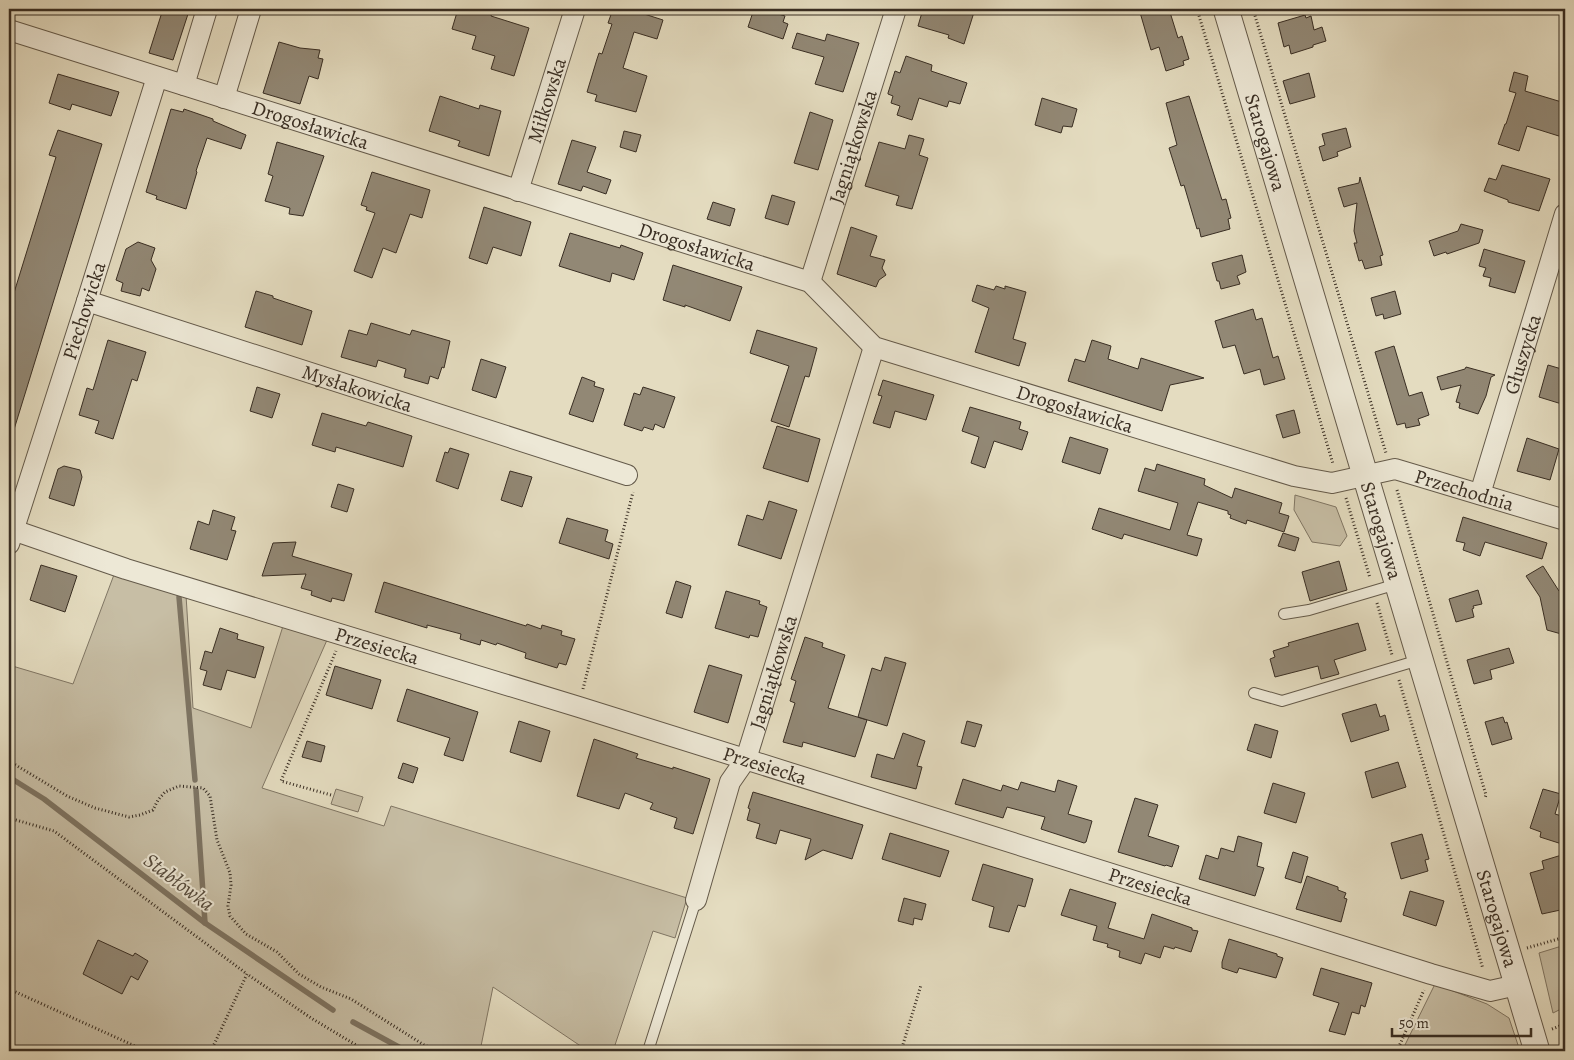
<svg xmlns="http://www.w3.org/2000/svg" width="1574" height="1060" viewBox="0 0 1574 1060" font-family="Alegreya,serif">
	<rect width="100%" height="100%" fill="#e4dcc0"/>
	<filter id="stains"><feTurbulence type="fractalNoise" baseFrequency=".004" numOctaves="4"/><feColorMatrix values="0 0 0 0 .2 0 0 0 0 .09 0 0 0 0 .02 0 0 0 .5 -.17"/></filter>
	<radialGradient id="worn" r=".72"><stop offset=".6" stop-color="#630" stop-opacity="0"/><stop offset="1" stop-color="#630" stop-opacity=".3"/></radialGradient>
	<g fill="#c7bea5" stroke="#807664">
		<polygon points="1295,495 1336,507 1347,536 1340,546 1312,542 1294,510"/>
		<polygon points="115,572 186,595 193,708 251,728 283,626 327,640 262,788 384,826 391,806 687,898 675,938 653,931 613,1051 588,1051 493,987 480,1051 9,1051 9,665 73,684"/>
		<polygon points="336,789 363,797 358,812 331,804"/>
		<polygon points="1565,945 1565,1007 1553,1013 1539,953"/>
		<polygon points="1435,984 1487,1004 1509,1018 1520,1051 1402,1051"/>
	</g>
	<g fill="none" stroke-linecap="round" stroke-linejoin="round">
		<g stroke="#7d7361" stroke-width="5.5">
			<polyline points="179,597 195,780"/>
			<polyline points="9,777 44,799 205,923 333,1010"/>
			<polyline points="196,790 205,923"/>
			<polyline points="353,1022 406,1051"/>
		</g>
	</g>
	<g fill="#928875" stroke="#392e23">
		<polygon points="163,9 172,9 188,14 173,60 149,53"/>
		<polygon points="458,9 493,9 491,16 529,28 514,76 491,69 495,56 472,49 476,36 452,29"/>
		<polygon points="613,9 639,9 638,12 663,20 657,39 634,32 623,68 647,76 636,112 595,101 597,95 587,92 597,59 599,53 602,54 612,24 608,23"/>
		<polygon points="754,9 762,9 785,16 783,22 788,24 783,39 748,27"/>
		<polygon points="923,9 975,9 964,44 948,38 949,35 918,26"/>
		<polygon points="1139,9 1169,9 1178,38 1182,36 1189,59 1183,61 1184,65 1166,71 1159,47 1151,50"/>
		<polygon points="1305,15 1306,18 1311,16 1314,30 1322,27 1326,41 1313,45 1313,47 1291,54 1289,45 1284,47 1278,23"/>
		<polygon points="797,33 825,41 827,34 859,43 843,92 815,84 824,57 792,48"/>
		<polygon points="279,42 300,48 320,50 318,58 323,59 318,79 309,76 300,104 263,93"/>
		<polygon points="906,56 932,65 931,71 967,83 960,104 949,101 947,107 919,98 912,120 897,115 900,106 891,103 893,96 888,94 888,93 895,71 900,73"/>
		<polygon points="1514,72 1528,76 1525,91 1565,103 1565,127 1562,137 1527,126 1519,151 1498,144 1505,124 1506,124 1516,93 1509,91"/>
		<polygon points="1309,73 1315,97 1290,104 1283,81"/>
		<polygon points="58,74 119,92 111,116 72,104 70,110 49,103"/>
		<polygon points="440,96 479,109 480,105 501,111 489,156 458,146 460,141 429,131"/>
		<polygon points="1189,96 1222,200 1226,199 1231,218 1228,219 1230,229 1201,237 1199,228 1197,229 1184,185 1181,186 1169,148 1177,145 1166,103"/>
		<polygon points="1042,98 1077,109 1072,127 1063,126 1061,133 1035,125"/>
		<polygon points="171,109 183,112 184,109 213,119 213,121 246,135 241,149 207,138 196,171 197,172 186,209 156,199 157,196 146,192"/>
		<polygon points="810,112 833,120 818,170 794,163"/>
		<polygon points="1346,128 1351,147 1337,152 1338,156 1323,161 1319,147 1325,145 1322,134"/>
		<polygon points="58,130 102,144 12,436 9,435 9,309 56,157 49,155"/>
		<polygon points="624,131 641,135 636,152 620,147"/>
		<polygon points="909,135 924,139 919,155 928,158 912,209 896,205 899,196 865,186 879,142 905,149"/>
		<polygon points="572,140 596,147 587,172 611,180 606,194 583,186 581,191 558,184"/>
		<polygon points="277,142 324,156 303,216 289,214 290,208 265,201 273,176 268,174"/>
		<polygon points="1502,165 1550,179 1539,211 1508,202 1508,200 1484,191 1489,178 1496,180"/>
		<polygon points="372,172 430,190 422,218 410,214 396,253 383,248 372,278 354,271 375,213 366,210 367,207 361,205"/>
		<polygon points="1360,177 1383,255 1380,256 1382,265 1365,269 1362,260 1359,261 1354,243 1357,243 1354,231 1357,203 1344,207 1338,188 1359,183"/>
		<polygon points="772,195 795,202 788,225 765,218"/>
		<polygon points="713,202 735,209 730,226 707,219"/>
		<polygon points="484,207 531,222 521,256 493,247 487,264 469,258"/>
		<polygon points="1461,224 1483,230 1479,243 1447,254 1446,252 1434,256 1429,241 1458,231"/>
		<polygon points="851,227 877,236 870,256 885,260 882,268 886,275 879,280 876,287 837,274"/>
		<polygon points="570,233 620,248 621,245 643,253 634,280 612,273 610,282 559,266"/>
		<polygon points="138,242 155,248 151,260 156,269 149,291 142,288 140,296 121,291 123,283 116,280 126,249"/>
		<polygon points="1484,249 1525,261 1515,293 1489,286 1491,278 1483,276 1486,268 1479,266"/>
		<polygon points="1242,255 1246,272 1237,276 1240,284 1221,289 1219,281 1217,281 1212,263"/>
		<polygon points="673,265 742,287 730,321 685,305 685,307 663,300"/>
		<polygon points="977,285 994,290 996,286 1005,289 1005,286 1026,292 1013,339 1026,343 1019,366 975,352 989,308 972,301"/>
		<polygon points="256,291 273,296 273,298 312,311 302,345 245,327"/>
		<polygon points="1395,291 1401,314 1384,319 1383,314 1376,316 1371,298"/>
		<polygon points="1253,309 1256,320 1262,318 1273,358 1278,356 1285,379 1264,385 1260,369 1244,374 1235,345 1223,348 1215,321"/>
		<polygon points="371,323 410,335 412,330 450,341 444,368 442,367 438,379 430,376 428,384 404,377 406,369 378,360 376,367 341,357 349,330 367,335"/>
		<polygon points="757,330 817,348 809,377 805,376 789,427 771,421 789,366 750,353"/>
		<polygon points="108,340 146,352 137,381 132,379 113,439 95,433 99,421 79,415 87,388 93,390"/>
		<polygon points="1092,340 1111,346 1108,359 1138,369 1141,358 1204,378 1170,385 1162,411 1068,381 1075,359 1085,362"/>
		<polygon points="1394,346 1409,396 1422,392 1429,415 1418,419 1420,425 1406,428 1405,423 1397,425 1375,352"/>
		<polygon points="481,359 506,367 496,398 472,390"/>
		<polygon points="1548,365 1565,370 1565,405 1539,397"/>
		<polygon points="1466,367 1495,375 1491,377 1486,396 1478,414 1459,408 1460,403 1456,402 1461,385 1441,390 1437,377 1465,369"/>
		<polygon points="582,377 595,382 594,386 604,389 593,422 569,414"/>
		<polygon points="883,380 934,395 926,420 895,411 890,428 873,423 882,396 878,395"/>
		<polygon points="257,387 280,394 272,418 250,411"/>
		<polygon points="643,387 675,397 664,428 655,424 653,430 644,427 642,431 624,425 634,393 640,395"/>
		<polygon points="970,407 1021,422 1019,429 1028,432 1022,450 994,441 985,468 971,463 979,437 962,431"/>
		<polygon points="1294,410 1300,433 1283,438 1276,415"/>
		<polygon points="322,413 366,426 368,422 412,436 403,467 336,447 335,452 312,445"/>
		<polygon points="777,426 820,439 808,482 763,468"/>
		<polygon points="1070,437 1108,449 1100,474 1062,462"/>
		<polygon points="1527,438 1559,449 1550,480 1517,471"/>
		<polygon points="450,448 469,454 458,489 436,481 445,452 448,453"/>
		<polygon points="1157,464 1205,479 1204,485 1232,498 1235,488 1282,503 1279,513 1289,516 1284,532 1247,520 1246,524 1230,518 1231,515 1228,514 1228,511 1198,502 1187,535 1202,539 1197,556 1124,534 1122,539 1092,529 1099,508 1170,530 1178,503 1138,491 1145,468 1155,471"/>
		<polygon points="64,466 80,470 82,477 74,506 49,498 58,469"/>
		<polygon points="510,471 532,477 522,507 501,500"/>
		<polygon points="338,484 354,489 347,512 331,507"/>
		<polygon points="769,501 797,510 781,559 738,545 747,515 763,520"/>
		<polygon points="213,510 235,517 231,530 236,531 227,560 190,549 198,521 209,525"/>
		<polygon points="1463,517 1547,543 1542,559 1485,542 1480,556 1463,550 1465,543 1456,541"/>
		<polygon points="567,518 608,530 605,541 613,544 609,559 559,543"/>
		<polygon points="1283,533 1299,538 1295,551 1278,546"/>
		<polygon points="296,542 292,556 352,574 344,601 332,598 331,602 311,595 312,591 301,588 306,574 262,576 273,543"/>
		<polygon points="1339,561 1347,590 1310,601 1302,572"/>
		<polygon points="41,565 77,576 65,612 30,600"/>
		<polygon points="1543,566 1559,591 1565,590 1565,635 1547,630 1540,597 1526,576"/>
		<polygon points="676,581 691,586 682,618 666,613"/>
		<polygon points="384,582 526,626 527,624 541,629 542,625 562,631 561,635 575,639 566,665 559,663 557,668 525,658 526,653 497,643 496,645 481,640 480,645 460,639 461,634 427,625 427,628 375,612"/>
		<polygon points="1478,590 1482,604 1473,606 1474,608 1472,609 1474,617 1456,622 1449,599"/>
		<polygon points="726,591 760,601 759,604 767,607 758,637 750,635 749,638 715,628"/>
		<polygon points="1358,623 1366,650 1334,660 1339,674 1321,679 1318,666 1275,677 1270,659 1275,657 1273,651 1289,646 1288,643"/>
		<polygon points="220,628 238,634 237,639 264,647 255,678 227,670 221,690 203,685 207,671 200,669 205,651 212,653"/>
		<polygon points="805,637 823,643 822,647 845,655 828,708 867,720 855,757 803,742 802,747 783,742 795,703 790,701 796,681 791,679"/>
		<polygon points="1509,648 1514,663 1490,670 1492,679 1474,684 1467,660"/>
		<polygon points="885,657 906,663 887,726 858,717 872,668 881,671"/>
		<polygon points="709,665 742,675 728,723 694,712"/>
		<polygon points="335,666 381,680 372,709 326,695"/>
		<polygon points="407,689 478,712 463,761 444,755 450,738 397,721"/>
		<polygon points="1376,704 1380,717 1385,715 1389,730 1351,742 1342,714"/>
		<polygon points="1503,717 1505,723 1507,722 1512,739 1492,745 1485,722"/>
		<polygon points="519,721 550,731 541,762 510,752"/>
		<polygon points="967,721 982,725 975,747 961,743"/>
		<polygon points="1255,724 1278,731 1271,758 1247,750"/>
		<polygon points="903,733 925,741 917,766 922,767 916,789 871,777 877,754 894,759"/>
		<polygon points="594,739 638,754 636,758 673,769 673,767 710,779 693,834 674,828 677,818 650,809 653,803 625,793 619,809 577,796"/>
		<polygon points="307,741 325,746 321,762 302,757"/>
		<polygon points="1398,762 1406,787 1372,798 1365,772"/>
		<polygon points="403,763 418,768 413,783 398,778"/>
		<polygon points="963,779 1001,791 1003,785 1018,790 1021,782 1055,792 1058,780 1077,786 1068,814 1092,821 1086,842 1084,843 1041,829 1045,817 1007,807 1003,818 955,804"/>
		<polygon points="1273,783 1305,793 1296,823 1264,813"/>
		<polygon points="1543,789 1561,794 1555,814 1565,817 1565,845 1540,837 1541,832 1530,828"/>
		<polygon points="753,792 863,825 852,859 823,850 805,860 811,839 780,830 776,844 756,838 760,824 747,820 750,809 748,808"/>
		<polygon points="1135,798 1158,805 1148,836 1179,846 1172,867 1166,865 1165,866 1118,852"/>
		<polygon points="890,833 949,851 940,877 882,859"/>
		<polygon points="1422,834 1429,859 1425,860 1428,871 1401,879 1391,843"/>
		<polygon points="1238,836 1262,843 1257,866 1264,868 1255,896 1199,879 1206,855 1218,859 1221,848 1234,852"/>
		<polygon points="1293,852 1308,857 1301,883 1285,878"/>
		<polygon points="1565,854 1565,909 1542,914 1530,873 1544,869 1542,861"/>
		<polygon points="983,864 1033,879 1025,907 1018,905 1009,932 989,927 994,907 972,900"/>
		<polygon points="1307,876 1338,887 1338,890 1346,893 1344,898 1347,899 1341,922 1296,909"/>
		<polygon points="1070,889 1116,903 1108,928 1144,939 1152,914 1192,928 1192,930 1198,931 1191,952 1175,947 1174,949 1164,946 1160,958 1145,953 1141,964 1119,957 1120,951 1107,947 1108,944 1093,940 1097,926 1061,915"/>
		<polygon points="1410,891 1444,901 1436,926 1403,915"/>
		<polygon points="904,898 926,904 922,920 914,918 913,925 898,921"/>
		<polygon points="1229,939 1277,954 1277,956 1283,958 1276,978 1239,968 1237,973 1222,968 1222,962"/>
		<polygon points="98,940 133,956 135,953 148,961 138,980 131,976 122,994 83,974"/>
		<polygon points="1321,968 1372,983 1365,1007 1361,1005 1359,1014 1352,1012 1345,1035 1329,1031 1339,1003 1313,995"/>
	</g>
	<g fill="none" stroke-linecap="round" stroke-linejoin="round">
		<g stroke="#645a4a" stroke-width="12">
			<g id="service">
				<polyline points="1284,614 1309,610 1397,584"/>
				<polyline points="1254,693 1282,701 1419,660"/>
				<polyline points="648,1051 696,900"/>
			</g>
		</g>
		<g stroke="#645a4a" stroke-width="22">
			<g id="minor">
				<path id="s1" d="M9,30L810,282L874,347L1294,476L1332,483L1395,469L1565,520"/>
				<polyline points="184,85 207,9"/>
				<polyline points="224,98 251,9"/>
				<path id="s2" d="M518,191L575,9"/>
				<path id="s3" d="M810,282L896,9"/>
				<path id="s4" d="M87,301L627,475"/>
				<path id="s5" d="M1480,494L1565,214"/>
				<path id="s6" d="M13,530L126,569L579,707L1431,974L1490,991L1517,985"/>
				<path id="s7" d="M9,544L87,301L157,77"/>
				<path id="s8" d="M696,900L730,782L746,759L874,347"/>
			</g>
		</g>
		<g stroke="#645a4a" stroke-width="27">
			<g id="tertiary">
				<path id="s9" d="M1226,9L1537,1051"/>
			</g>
		</g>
		<g stroke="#392e23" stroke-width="3" stroke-dasharray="1 2.5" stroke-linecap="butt">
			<polyline points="1197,9 1333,464"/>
			<polyline points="1253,9 1386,453"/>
			<polyline points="1397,490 1474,755 1486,795 1485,798"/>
			<polyline points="1346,498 1370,578"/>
			<polyline points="1377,603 1392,655"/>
			<polyline points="1399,680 1483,969"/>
			<polyline points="583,689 633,492"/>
			<polyline points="9,761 67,796 95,808 129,817 140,815 153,810 158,800 165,792 179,786 203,788 210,796 217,840 230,873 231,885 228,906 230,916 246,934 277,952 299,974 321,987 351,999 424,1045 439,1051"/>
			<polyline points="331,795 281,781 336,651"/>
			<polyline points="9,818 54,831 247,974"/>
			<polyline points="1527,948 1565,937"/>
			<polyline points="9,989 146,1051"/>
			<polyline points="1552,1029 1565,1024"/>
			<polyline points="211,1051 247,974 311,1018 366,1051"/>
			<polyline points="901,1051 921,985"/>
			<polyline points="1397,1051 1424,990"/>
		</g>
		<use href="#service" stroke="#ede8d6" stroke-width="10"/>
		<use href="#minor" stroke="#ede8d6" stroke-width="20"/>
		<use href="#tertiary" stroke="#ede8d6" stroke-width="25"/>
	</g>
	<g text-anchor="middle" stroke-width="4" stroke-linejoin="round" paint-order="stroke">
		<g font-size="20" fill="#392e23" stroke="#ede8d6">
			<text dy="7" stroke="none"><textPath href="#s2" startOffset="95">Miłkowska</textPath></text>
			<text dy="7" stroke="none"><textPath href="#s1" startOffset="316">Drogosławicka</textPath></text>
			<text dy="7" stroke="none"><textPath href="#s9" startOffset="139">Starogajowa</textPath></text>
			<text dy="7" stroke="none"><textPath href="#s3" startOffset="142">Jagniątkowska</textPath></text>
			<text dy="7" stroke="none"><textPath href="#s1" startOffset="721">Drogosławicka</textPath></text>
			<text dy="7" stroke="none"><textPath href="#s7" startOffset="245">Piechowicka</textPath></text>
			<text dy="7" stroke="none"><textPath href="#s5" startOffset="146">Głuszycka</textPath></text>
			<text dy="7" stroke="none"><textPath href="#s4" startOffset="284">Mysłakowicka</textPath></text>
			<text dy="7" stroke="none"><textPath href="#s1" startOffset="1141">Drogosławicka</textPath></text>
			<text dy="7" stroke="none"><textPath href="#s1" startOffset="1546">Przechodnia</textPath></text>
			<text dy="7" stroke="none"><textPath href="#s9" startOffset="544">Starogajowa</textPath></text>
			<text dy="7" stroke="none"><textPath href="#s6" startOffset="382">Przesiecka</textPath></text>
			<text dy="7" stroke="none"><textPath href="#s8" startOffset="242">Jagniątkowska</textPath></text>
			<text dy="7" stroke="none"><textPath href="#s6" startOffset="788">Przesiecka</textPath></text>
			<text dy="7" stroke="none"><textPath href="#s6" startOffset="1192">Przesiecka</textPath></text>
			<text dy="7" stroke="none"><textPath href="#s9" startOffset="949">Starogajowa</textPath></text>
		</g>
		<g font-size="21" font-style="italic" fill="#554b3d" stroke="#ede8d6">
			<text transform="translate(179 882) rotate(37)" y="7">Stabłówka</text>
		</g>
	</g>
	<rect width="1574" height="1060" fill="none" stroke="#e4dcc0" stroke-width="30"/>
	<rect x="10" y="10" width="1554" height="1040" fill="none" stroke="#392e23" stroke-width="2.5"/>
	<rect x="15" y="15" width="1544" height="1030" fill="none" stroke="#392e23"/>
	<path d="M1392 1028v8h139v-8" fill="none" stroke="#392e23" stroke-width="2.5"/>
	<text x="1399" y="1028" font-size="15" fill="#392e23" stroke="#ede8d6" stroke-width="4" paint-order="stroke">50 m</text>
	<rect width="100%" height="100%" filter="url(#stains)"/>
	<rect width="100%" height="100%" fill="url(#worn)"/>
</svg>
